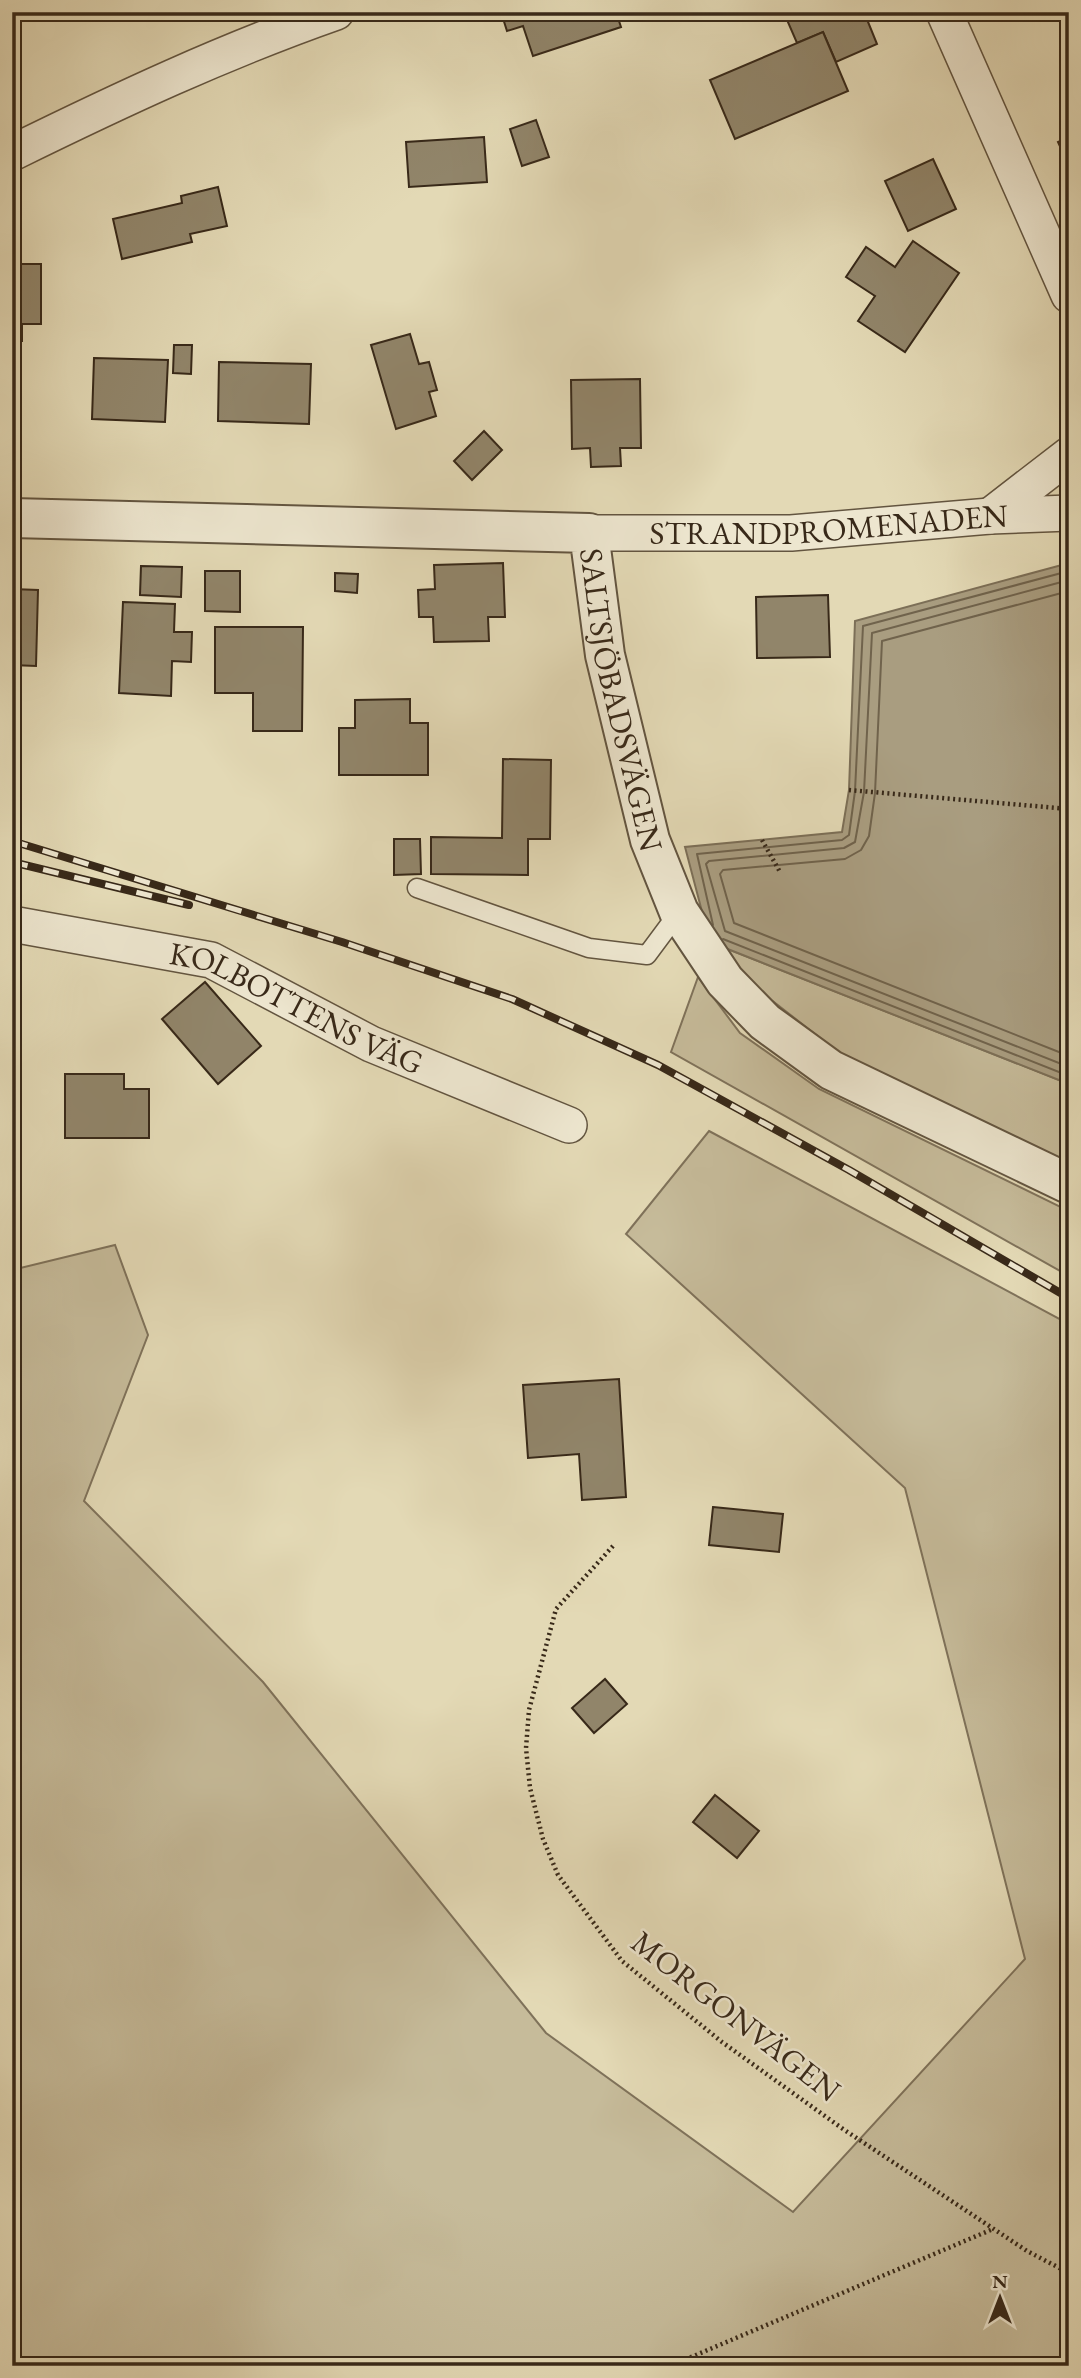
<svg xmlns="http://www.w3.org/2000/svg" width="1081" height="2378" viewBox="0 0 1081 2378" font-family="'EB Garamond',serif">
	<rect width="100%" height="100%" fill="#e3d9b5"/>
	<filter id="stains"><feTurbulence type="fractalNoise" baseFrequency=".00286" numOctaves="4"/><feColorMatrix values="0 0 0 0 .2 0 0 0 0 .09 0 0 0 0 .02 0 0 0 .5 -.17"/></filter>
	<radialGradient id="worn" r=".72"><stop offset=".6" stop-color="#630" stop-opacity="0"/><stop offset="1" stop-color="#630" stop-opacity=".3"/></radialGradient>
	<g fill="#c6bb9a" stroke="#7f725a" stroke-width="2">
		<polygon points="710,942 1069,1084 1069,1164 851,1062 761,992"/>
		<polygon points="698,977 740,1033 819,1089 1069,1211 1069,1276 671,1052"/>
		<polygon points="709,1131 1069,1324 1069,2366 12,2366 12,1270 115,1245 148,1335 84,1501 263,1682 546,2033 793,2212 1025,1959 905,1488 626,1234"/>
	</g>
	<polygon fill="#a99d80" stroke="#7c6f57" stroke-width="2" points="1069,563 1069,1084 710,942 685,847 842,832 849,790 855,621"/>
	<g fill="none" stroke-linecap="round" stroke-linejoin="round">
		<g stroke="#70634c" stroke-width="2">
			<polyline points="1069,580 872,633 864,792 855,842 844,848 709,861 706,864 725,931 1069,1067"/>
			<polyline points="1069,591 882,641 875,793 869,836 861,850 845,859 723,870 720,874 734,923 1069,1056"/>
			<polyline points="713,925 697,854 842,840 849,835 855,791 863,626 1069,571"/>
			<polyline points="723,939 1069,1076"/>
		</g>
	</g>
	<g fill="#91856a" stroke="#382919" stroke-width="2">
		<polygon points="501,12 616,12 621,27 533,56 523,26 507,31"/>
		<polygon points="864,12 877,44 836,62 823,32 797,43 784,13"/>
		<polygon points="823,32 848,91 735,139 710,80"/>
		<polygon points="536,120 549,157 522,166 510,129"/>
		<polygon points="484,137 487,182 409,187 406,142"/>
		<polygon points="1069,137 1069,166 1058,142"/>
		<polygon points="933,159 956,209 908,231 885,181"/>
		<polygon points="218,187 227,226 190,234 192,242 122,259 113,219 182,203 181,196"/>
		<polygon points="913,241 959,273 905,352 858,321 875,296 846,277 866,247 895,267"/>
		<polygon points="12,264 41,264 41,324 22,324 22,341 12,341"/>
		<polygon points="410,334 419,364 429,362 437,390 429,392 436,416 396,429 371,345"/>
		<polygon points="174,345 192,345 191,374 173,373"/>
		<polygon points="94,358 168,360 165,422 92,419"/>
		<polygon points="219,362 311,364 309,424 218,421"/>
		<polygon points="640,379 641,448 620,448 621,466 591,467 590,448 572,449 571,380"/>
		<polygon points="484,431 502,450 472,480 454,461"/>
		<polygon points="503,563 505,617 488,617 489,641 434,642 433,617 419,617 418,590 435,589 434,565"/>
		<polygon points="141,566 182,567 181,597 140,595"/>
		<polygon points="205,571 240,571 240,612 205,611"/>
		<polygon points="335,573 358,574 357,593 335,591"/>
		<polygon points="12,589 38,590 36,666 12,665"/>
		<polygon points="828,595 830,657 757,658 756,597"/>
		<polygon points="123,602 175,604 174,632 192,632 191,662 172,661 171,696 119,693"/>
		<polygon points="215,627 303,627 302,731 253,731 253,693 215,693"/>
		<polygon points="410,699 410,723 428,723 428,775 339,775 339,728 355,728 355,700"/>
		<polygon points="503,759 551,760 550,839 528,839 528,875 431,874 431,837 502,838"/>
		<polygon points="394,839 420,839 421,874 394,875"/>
		<polygon points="205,982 261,1046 218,1084 162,1019"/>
		<polygon points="65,1074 124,1074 124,1089 149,1089 149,1138 65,1138"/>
		<polygon points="619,1379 626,1497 582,1500 579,1454 528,1458 523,1385"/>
		<polygon points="713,1507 783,1514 779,1552 709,1545"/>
		<polygon points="605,1679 627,1704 594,1733 572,1708"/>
		<polygon points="715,1795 759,1831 737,1858 693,1822"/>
	</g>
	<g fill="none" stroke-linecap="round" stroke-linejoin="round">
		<g stroke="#635540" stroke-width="21">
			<polyline id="service" points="417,888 589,948 647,955 679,912"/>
		</g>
		<g stroke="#635540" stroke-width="38">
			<g id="minor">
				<polyline points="944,12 1069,295"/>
				<path d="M12,153C120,100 222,52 336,12"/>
				<polyline points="990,516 1069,455"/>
				<path id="s1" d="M589,533H791L990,516L1069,513"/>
				<path id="s2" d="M12,924L211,960L371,1044L569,1125"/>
			</g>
		</g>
		<g stroke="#635540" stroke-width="42">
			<g id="tertiary">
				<path id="s3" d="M12,518L589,533L605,655L650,840L679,912L725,981L765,1022L831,1070L1069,1184"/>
			</g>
		</g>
		<g stroke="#382919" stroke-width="4.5" stroke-dasharray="2 3.5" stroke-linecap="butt">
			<polyline points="849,790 1069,809"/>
			<polyline points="762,840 780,872"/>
			<polyline points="613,1546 556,1609 529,1710 526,1748 530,1788 543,1839 558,1875 622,1961 722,2042 843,2129 1027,2251 1069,2273"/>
			<polyline points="670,2366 993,2229"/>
		</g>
		<use href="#service" stroke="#ede6cf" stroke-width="18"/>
		<use href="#minor" stroke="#ede6cf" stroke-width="35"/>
		<use href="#tertiary" stroke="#ede6cf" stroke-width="38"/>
		<g stroke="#382919" stroke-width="8">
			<g id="rail">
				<polyline points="12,841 342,942 512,999 658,1065 849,1170 1069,1298"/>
				<polyline points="12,862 189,905"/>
			</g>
		</g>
		<use href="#rail" stroke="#ede6cf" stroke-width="5" stroke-dasharray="16" stroke-linecap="butt"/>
	</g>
	<g text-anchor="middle" stroke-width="5" stroke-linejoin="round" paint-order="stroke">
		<g font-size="32" fill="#382919" stroke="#ede6cf">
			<text dy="11" stroke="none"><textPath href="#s1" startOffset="240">STRANDPROMENADEN</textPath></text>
			<text dy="11" stroke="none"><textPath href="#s3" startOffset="747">SALTSJÖBADSVÄGEN</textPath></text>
			<text dy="11" stroke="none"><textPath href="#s2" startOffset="299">KOLBOTTENS VÄG</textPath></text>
			<text transform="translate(736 2016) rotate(38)" y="11">MORGONVÄGEN</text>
		</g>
	</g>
	<rect width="1081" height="2378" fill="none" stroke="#e3d9b5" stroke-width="42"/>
	<rect x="14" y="14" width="1053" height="2350" fill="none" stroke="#382919" stroke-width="3.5"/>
	<rect x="21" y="21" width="1039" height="2336" fill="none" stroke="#382919" stroke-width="2"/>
	<g transform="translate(1000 2298)" stroke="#ede6cf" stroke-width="5" paint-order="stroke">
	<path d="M0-5L12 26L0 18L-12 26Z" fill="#382919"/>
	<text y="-10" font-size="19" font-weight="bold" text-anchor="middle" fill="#382919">N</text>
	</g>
	<rect width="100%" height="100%" filter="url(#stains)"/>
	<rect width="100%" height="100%" fill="url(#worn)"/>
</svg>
